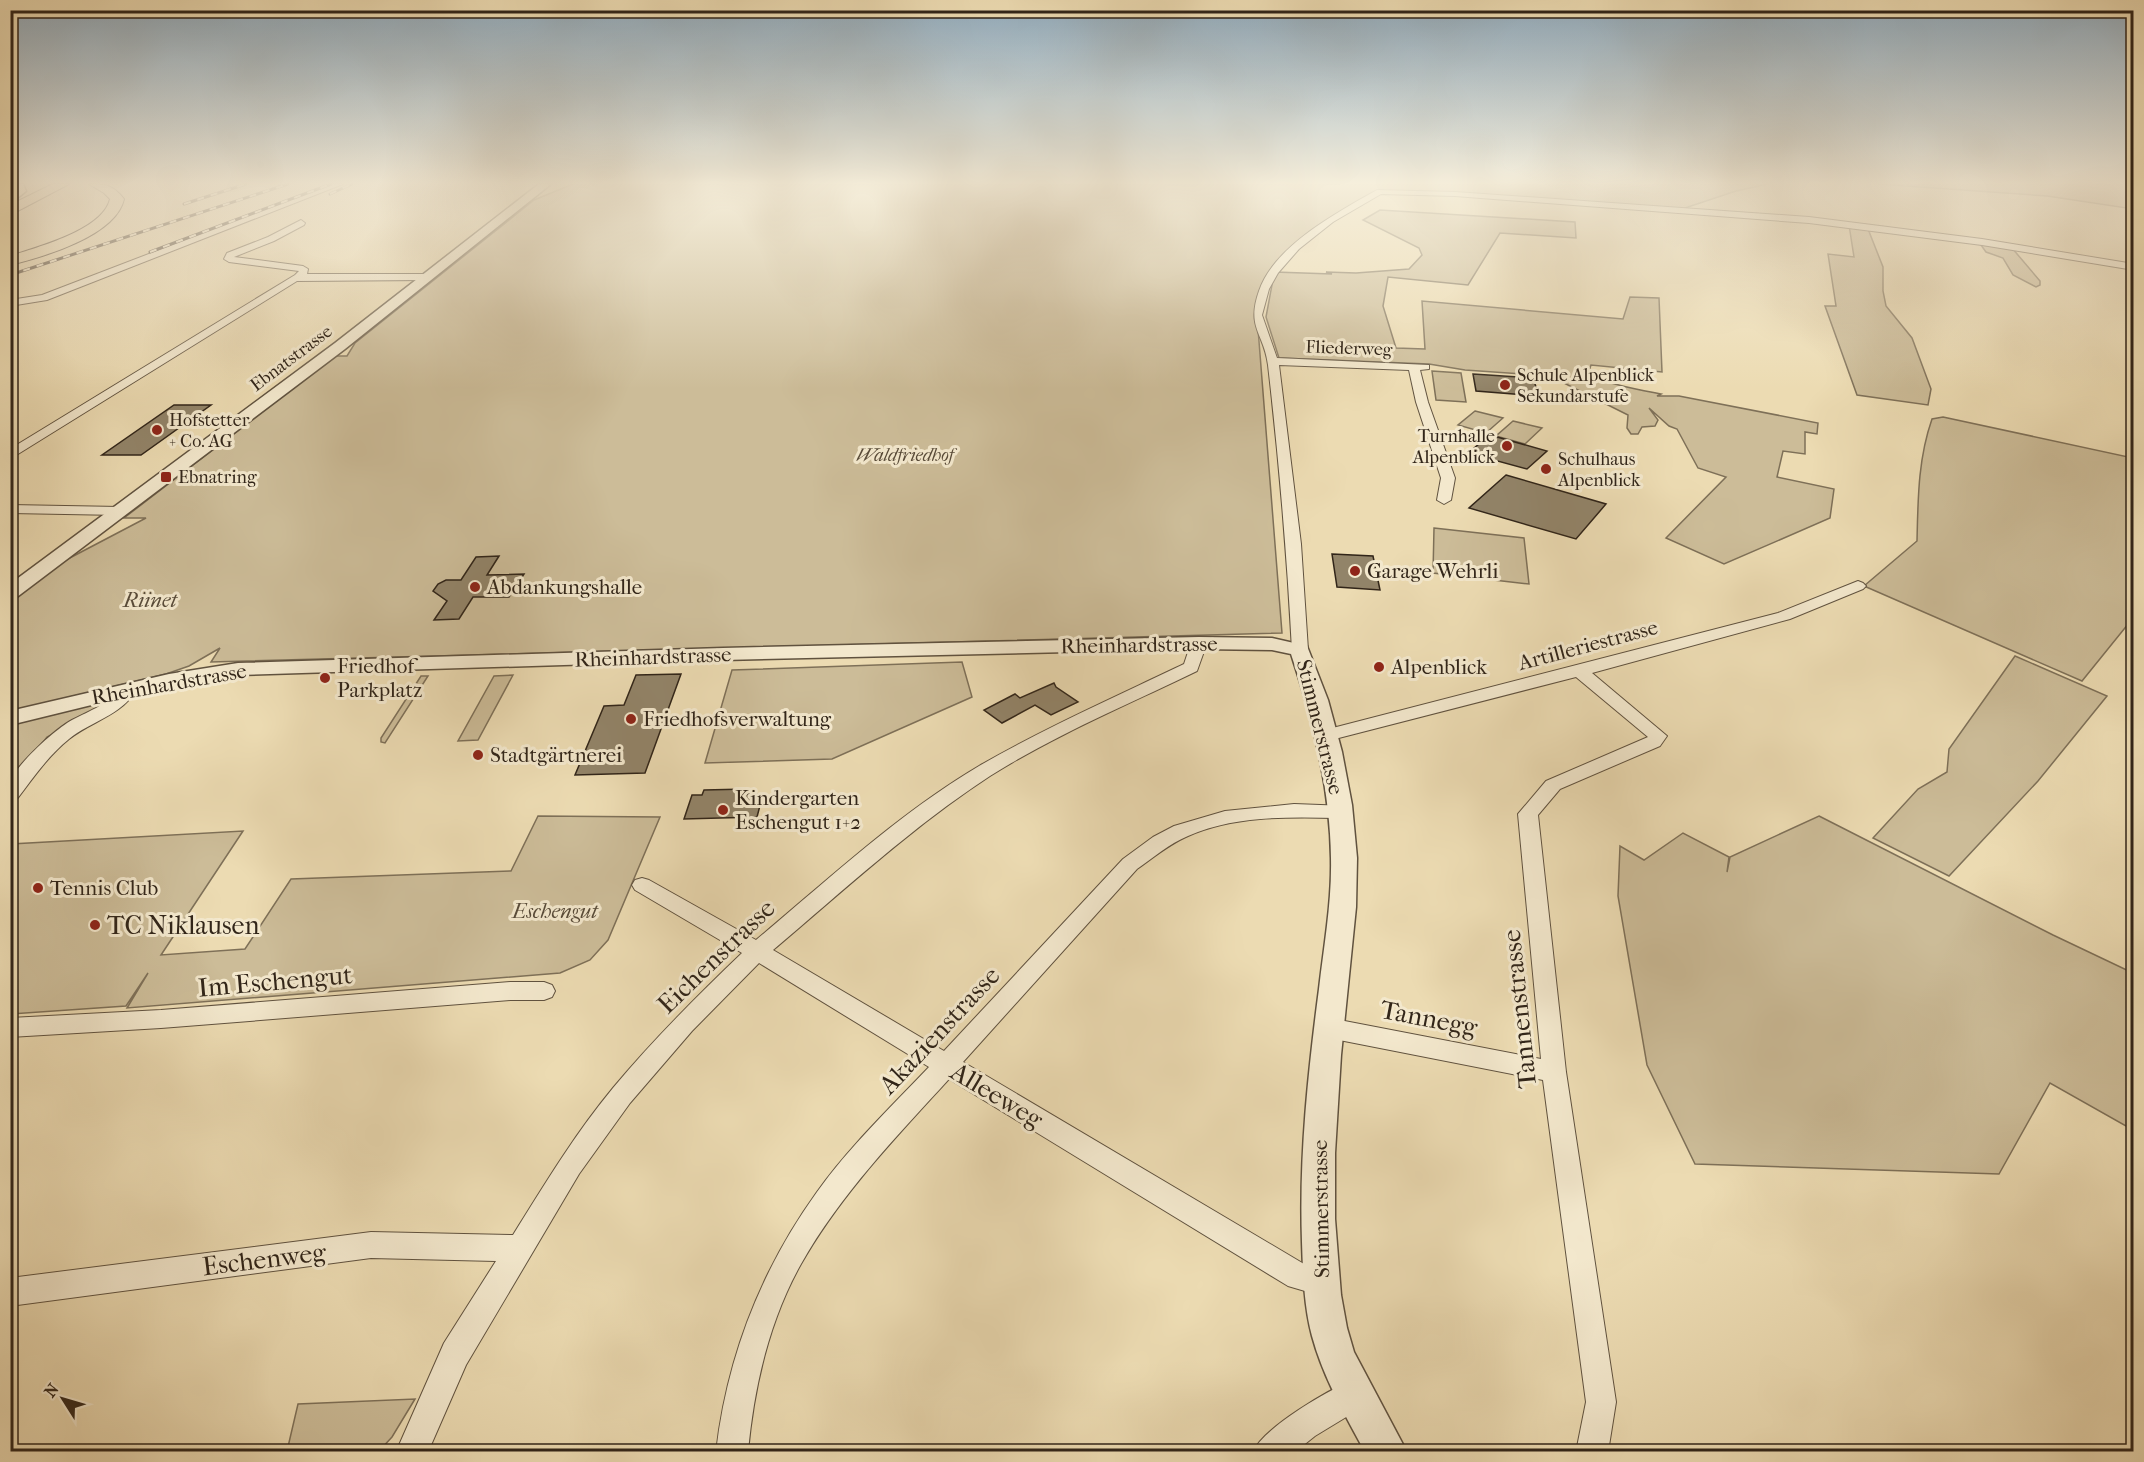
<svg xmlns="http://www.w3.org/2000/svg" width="2144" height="1462" viewBox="0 0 2144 1462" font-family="'IM FELL French Canon',serif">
	<rect width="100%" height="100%" fill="#ecdbb2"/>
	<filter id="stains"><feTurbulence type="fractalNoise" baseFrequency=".00333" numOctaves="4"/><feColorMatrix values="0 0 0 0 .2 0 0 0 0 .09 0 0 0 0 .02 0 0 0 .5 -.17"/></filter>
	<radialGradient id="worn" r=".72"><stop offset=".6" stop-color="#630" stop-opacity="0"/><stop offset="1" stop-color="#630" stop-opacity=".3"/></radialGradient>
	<g fill="#ccbc98" stroke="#7e7058" stroke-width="1.5">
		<path d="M573,184H1768L1736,191L1676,211L1455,194L1384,192L1352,209L1296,247L1275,272L1332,274L1326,272L1356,273L1409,269L1422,255L1419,248L1363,220L1380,210L1575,222L1576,238L1500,233L1468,285L1388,277L1383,306L1396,348L1425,349L1422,301L1623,319L1630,297L1659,298L1662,372L1591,365L1588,374C1611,385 1635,389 1661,394L1657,396H1679L1818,423L1817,434L1805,432V454L1783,451L1777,477L1834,489L1830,518L1724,564L1666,538L1726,477L1698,468L1677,429L1669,426L1649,408L1658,420L1655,426L1642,427L1638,434H1631L1627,428L1628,415L1550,376L1465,370L1429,364L1279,358L1266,317L1274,274L1257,316L1282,633L211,662L220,648L189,666L166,674L11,711V601L64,561L146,518H124L335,356H347L355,343L534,200Z"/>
		<polygon points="1878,184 2133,184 2133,209 2047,196"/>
		<polygon points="1849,225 1868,229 1883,267 1883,291 1886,306 1912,338 1931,389 1928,405 1857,395 1825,306 1836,306 1828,254 1854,257"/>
		<polygon points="1988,244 2012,248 2040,281 2040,285 2036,287 2013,275 2003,258 1986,252 1981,245"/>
		<polygon points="1432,371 1461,373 1466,402 1436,400"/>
		<polygon points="1475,411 1503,418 1486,433 1458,425"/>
		<path d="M1943,417L2133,458V618L2082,681L1864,586L1917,541C1918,499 1918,459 1932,419Z"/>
		<polygon points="1513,421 1542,428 1525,444 1496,436"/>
		<polygon points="1434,528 1524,538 1529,584 1433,573"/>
		<polygon points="2015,656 2107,696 2038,781 1949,876 1873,838 1918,789 1947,772 1949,749"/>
		<polygon points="962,662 972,697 832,759 705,763 732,670"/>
		<polygon points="513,675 478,740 458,741 494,676"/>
		<polygon points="421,676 428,676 385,743 381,742 381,738"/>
		<polygon points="102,701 109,701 109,704 47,737 11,783 11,723"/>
		<polygon points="538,816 660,817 608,940 590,960 560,973 127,1008 148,973 126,1006 11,1014 11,844 243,831 161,955 245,949 291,879 511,871"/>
		<polygon points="1819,816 2053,935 2133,973 2133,1130 2050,1083 1999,1174 1695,1164 1647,1065 1618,896 1620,846 1644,860 1683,833 1729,857 1727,872 1730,857"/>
		<polygon points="415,1399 392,1437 379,1451 287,1451 298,1404"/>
	</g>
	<g fill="#928469" stroke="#312519" stroke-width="1.5">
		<polygon points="1473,374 1533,378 1539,396 1476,391"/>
		<polygon points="174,405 211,405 141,455 102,455"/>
		<polygon points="1490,435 1547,451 1527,469 1468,453"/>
		<polygon points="1506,475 1606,504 1576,539 1469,508"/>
		<polygon points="1332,554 1373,556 1380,590 1337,587"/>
		<polygon points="499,556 487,575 524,574 509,597 473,597 459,619 434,620 447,601 433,591 438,584 446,580 461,580 476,557"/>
		<polygon points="681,674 645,773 575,775 604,706 624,705 636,675"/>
		<polygon points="1054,683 1056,687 1078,702 1051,715 1035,705 1002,723 984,710 1015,694 1020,698"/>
		<polygon points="747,789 746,794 763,794 757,817 684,819 692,795 702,795 704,790"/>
	</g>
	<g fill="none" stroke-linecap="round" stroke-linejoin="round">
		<g stroke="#60523f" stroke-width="2">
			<g id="minor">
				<polygon points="331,184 343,184 47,300 10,306 10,300 42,295"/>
				<path d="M1377,190L1455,192L1809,217L1982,239L2134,264V270L1982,245L1809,223L1455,196L1381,194L1333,222L1299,249L1278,273L1269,289L1262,315L1277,358L1429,365V369L1420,370L1428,402L1455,478L1451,500L1444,504L1437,500L1441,478L1416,402L1409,370L1279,365L1301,544L1308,650L1300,655L1292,650C1287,555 1279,460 1268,365C1264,333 1246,328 1259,291C1274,246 1338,212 1377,190Z"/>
				<polygon points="301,220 305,223 304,225 274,241 234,257 303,266 308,269 307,274 427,274 432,277 427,280 297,281 10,459 10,449 295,275 299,271 229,262 224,259 227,253 268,237"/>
				<polygon points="10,505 120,507 127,511 120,515 10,513"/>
				<polygon points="1858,581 1863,583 1866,586 1863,589 1790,619 1592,673 1667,736 1660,746 1560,789 1538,815 1566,1072 1616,1402 1608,1452 1576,1452 1586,1402 1543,1080 1329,1038 1321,1035 1317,1028 1321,1021 1329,1018 1541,1059 1518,814 1546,781 1648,737 1576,677 1327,741 1321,739 1318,735 1321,731 1778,613"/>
				<path d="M1199,638L1207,643L1197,671C1129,704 1053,736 990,776C912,827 844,890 773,950L944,1051L1123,859L1153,837L1174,826L1225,811L1294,804L1347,806L1350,811L1347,816L1340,818C1290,817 1235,815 1188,836C1169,844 1154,857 1137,869L963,1062L1304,1264L1332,1272L1336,1282L1332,1292L1322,1296L1288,1286L949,1079C896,1137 840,1195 801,1264C769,1321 754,1387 748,1452H716C727,1357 761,1270 817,1192C849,1147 891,1107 929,1067L759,963L692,1031L630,1103L579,1174L466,1365L428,1452H396L444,1343L496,1261L371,1258L10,1306V1278L371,1232L513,1235C544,1185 575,1134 613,1088C653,1040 697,996 742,953L635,890L632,885L635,880L642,878L649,880L756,940C828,880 898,814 979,766C1045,728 1115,697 1184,664L1191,643Z"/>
				<path d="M127,685L133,686L136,690C121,716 91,721 69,739C48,756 33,778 17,799L10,801C10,795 9,788 10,783C14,766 57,728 72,720C91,710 108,705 121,686Z"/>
				<polygon points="510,982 544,982 552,985 555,991 552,997 544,1000 510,1000 161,1028 10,1037 10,1018 161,1010"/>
				<path d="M1355,1379L1366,1383L1370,1394L1366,1405L1315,1436L1295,1452H1253C1264,1427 1330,1389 1355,1379Z"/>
			</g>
		</g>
		<g stroke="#60523f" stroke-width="3">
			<g id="tertiary">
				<polygon points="539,184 551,184 345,349 17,597 10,599 10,584 335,343"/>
				<path d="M1199,637L1272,638L1307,646L1328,700L1342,752L1352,805L1357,858L1356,907L1341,1055L1335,1153V1219L1341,1295L1347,1328L1354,1352L1407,1452H1365C1345,1415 1323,1377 1312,1336C1304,1306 1303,1273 1302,1242C1299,1157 1308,1073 1319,989C1324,945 1332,902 1331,858C1330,788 1313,720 1291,654L1272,650L1199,649L723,660L238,675L169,686L10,725V711L169,674L238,663L723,648Z"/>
			</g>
		</g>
		<g stroke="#312519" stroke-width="3">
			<polygon id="primary" points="11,184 23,184 26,191 10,204 10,193 13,190"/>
		</g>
		<g stroke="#312519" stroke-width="2">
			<g id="trunk">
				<polygon points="53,184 69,184 10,215 10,205"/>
				<path d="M89,184C105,184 113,185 124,199C116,236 43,257 10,265V256C38,247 103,230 110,199L104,193Z"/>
			</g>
		</g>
		<use href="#minor" fill="#f3e8cd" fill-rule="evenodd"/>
		<use href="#tertiary" fill="#f3e8cd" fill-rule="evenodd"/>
		<use href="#primary" fill="#ecdbb2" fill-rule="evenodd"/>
		<use href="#trunk" fill="#ecdbb2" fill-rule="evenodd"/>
		<g stroke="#312519" stroke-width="3">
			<g id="rail">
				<polyline points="330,194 352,184"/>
				<polyline points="184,204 246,184"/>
				<polyline points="150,252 331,184"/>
				<polyline points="10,275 288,184"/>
			</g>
		</g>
		<use href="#rail" stroke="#f3e8cd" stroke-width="2" stroke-dasharray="7" stroke-linecap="butt"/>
	</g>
	<linearGradient id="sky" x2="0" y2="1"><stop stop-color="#90abbe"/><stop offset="0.47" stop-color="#f6efdc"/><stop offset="1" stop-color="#f6efdc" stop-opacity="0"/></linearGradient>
	<rect width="2144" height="389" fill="url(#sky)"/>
	<g fill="#8f2418" stroke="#f3e8cd" stroke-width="2">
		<circle cx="1505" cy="385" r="6"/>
		<circle cx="157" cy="430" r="6"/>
		<circle cx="1507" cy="446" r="6"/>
		<circle cx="1546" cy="469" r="6"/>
		<rect x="160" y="471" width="12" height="12" rx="3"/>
		<circle cx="1355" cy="571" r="6"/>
		<circle cx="475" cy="587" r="6"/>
		<circle cx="1379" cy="667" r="6"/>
		<circle cx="325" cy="678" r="6"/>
		<circle cx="631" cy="719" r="6"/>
		<circle cx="478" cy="755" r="6"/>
		<circle cx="723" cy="810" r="6"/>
		<circle cx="38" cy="888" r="6"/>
		<circle cx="95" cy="925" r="6"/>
	</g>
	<g text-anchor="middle" stroke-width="6" stroke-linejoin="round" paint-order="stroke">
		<g font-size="18" fill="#312519" stroke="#f3e8cd">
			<text transform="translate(1349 348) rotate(2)" y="6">Fliederweg</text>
			<text transform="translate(291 358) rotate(-37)" y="6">Ebnatstrasse</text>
		</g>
		<g font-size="18" fill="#312519" stroke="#f3e8cd" text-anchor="start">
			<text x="1517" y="381">Schule Alpenblick<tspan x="1517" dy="21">Sekundarstufe</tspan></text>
			<text x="169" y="426">Hofstetter<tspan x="169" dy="21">+ Co. AG</tspan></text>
			<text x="1495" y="442" text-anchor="end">Turnhalle<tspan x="1495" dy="21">Alpenblick</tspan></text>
			<text x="1558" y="465">Schulhaus<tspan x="1558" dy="21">Alpenblick</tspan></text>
			<text x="178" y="483">Ebnatring</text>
		</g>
		<g font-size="18" font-style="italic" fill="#584b39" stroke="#f3e8cd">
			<text x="905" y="461">Waldfriedhof</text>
		</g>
		<g font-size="21" fill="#312519" stroke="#f3e8cd" text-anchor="start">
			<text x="1367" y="578">Garage Wehrli</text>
			<text x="487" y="594">Abdankungshalle</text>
			<text x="337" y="673">Friedhof<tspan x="337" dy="24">Parkplatz</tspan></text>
			<text x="1391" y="674">Alpenblick</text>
			<text x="643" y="726">Friedhofsverwaltung</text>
			<text x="490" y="762">Stadtgärtnerei</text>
			<text x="735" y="805">Kindergarten<tspan x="735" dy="24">Eschengut 1+2</tspan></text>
			<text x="50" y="895">Tennis Club</text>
		</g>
		<g font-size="21" font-style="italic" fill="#584b39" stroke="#f3e8cd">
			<text x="150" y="607">Riinet</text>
			<text x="555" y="918">Eschengut</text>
		</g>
		<g font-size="21" fill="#312519" stroke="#f3e8cd">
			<text transform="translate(1139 645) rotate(-1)" y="7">Rheinhardstrasse</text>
			<text transform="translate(1588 645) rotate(-15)" y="7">Artilleriestrasse</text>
			<text transform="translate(653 657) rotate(-2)" y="7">Rheinhardstrasse</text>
			<text transform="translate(169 684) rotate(-10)" y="7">Rheinhardstrasse</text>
			<text transform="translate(1320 727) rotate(76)" y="7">Stimmerstrasse</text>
			<text transform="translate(1321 1209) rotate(-91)" y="7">Stimmerstrasse</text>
		</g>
		<g font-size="26" fill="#312519" stroke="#f3e8cd" text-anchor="start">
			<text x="107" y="934">TC Niklausen</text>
		</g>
		<g font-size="26" fill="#312519" stroke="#f3e8cd">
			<text transform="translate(716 956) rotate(-44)" y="9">Eichenstrasse</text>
			<text transform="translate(275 981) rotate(-5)" y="9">Im Eschengut</text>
			<text transform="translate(1519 1009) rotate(-96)" y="9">Tannenstrasse</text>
			<text transform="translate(1429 1018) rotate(11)" y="9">Tannegg</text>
			<text transform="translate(939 1030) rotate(-47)" y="9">Akazienstrasse</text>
			<text transform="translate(997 1095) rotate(31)" y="9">Alleeweg</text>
			<text transform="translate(264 1259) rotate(-7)" y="9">Eschenweg</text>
		</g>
	</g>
	<rect width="2144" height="1462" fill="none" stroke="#ecdbb2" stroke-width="36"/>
	<rect x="12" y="12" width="2120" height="1438" fill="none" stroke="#312519" stroke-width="3"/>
	<rect x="18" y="18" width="2108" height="1426" fill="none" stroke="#312519" stroke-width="1.5"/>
	<g transform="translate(63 1399) rotate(307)" stroke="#f3e8cd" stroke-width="4.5" paint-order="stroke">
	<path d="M0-4.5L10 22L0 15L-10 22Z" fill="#312519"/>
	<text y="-9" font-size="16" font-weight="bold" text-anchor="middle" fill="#312519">N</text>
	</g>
	<rect width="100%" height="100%" filter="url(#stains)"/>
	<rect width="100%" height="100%" fill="url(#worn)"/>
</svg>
